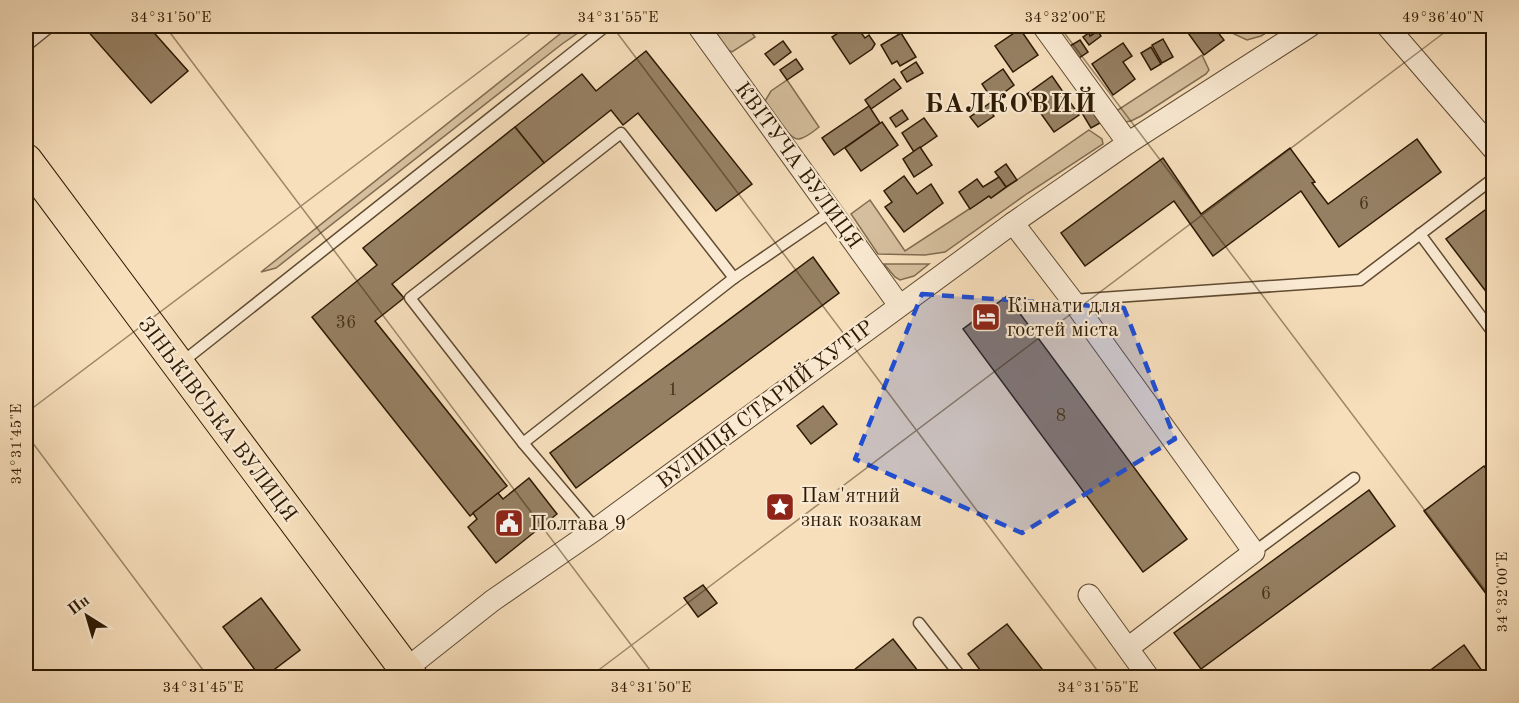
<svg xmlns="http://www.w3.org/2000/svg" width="1519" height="703" viewBox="0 0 1519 703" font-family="'Old Standard TT',serif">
	<rect width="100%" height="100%" fill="#f7dfbc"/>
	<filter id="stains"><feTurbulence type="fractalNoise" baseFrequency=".00333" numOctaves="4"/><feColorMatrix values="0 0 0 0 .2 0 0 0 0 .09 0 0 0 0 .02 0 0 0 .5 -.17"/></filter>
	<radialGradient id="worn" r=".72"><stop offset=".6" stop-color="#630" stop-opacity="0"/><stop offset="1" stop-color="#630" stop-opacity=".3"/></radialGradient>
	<g fill="#d5be9d" stroke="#816c50" stroke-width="1.5">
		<polygon points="570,26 588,26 562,44 276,268 261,272"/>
		<polygon points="709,26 747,26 755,37 732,52 728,50"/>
		<polygon points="1246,26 1277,26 1261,36 1247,40 1234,34"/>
		<polygon points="1202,55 1209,70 1206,74 1141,116 1131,121 1125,122 1113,108 1118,110"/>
		<path d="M787,80L819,127C814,131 806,138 799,139C790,141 770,109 765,101L771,91Z"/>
		<polygon points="1089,130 1102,139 1103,144 1028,193 945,252 925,255 878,254 851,214 870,200 905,251 989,196 991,198"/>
		<polygon points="884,264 929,264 914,276 900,280 895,277"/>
	</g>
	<g fill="#968063" stroke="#2d1a03" stroke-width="1.5">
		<polygon points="88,26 148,26 188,71 151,103 85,28"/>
		<polygon points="849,26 856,26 865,38 869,35 875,44 872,49 850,64 832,37"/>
		<polygon points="1183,26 1213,26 1224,40 1204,55"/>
		<polygon points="1481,26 1494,26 1494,42"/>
		<polygon points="1020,29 1038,55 1013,72 995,46"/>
		<polygon points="1098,31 1101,36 1089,45 1083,37 1089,33 1090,36"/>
		<polygon points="901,33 916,57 900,66 897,61 892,64 881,45"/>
		<polygon points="1163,39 1173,57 1162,63 1152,45"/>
		<polygon points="1080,40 1088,52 1079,58 1070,46"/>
		<polygon points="783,41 791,52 774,65 765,54"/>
		<polygon points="1123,43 1132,56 1123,62 1135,79 1113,95 1092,64"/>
		<polygon points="1151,47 1161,64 1151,70 1141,53"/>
		<polygon points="646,51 752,184 716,211 638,113 623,125 611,110 544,163 515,127 582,74 596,91"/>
		<polygon points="796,59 803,69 787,80 780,70"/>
		<polygon points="916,62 923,73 907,82 901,72"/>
		<polygon points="1003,69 1014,85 993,101 982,84"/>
		<polygon points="1052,76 1079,115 1054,132 1027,94"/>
		<polygon points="894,79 901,88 871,109 865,100"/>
		<polygon points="990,103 994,108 990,111 994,116 978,127 970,117"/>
		<polygon points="869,106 880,123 834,155 822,138"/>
		<polygon points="1090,108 1100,123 1091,128 1082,113"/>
		<polygon points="902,110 908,119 896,127 890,118"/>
		<polygon points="924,118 937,136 914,152 902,133"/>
		<polygon points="882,122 898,145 861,171 845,148"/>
		<polygon points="515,127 544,163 392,284 404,298 375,321 507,486 470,516 312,317 377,265 363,248"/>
		<polygon points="1417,139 1441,172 1339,247 1301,191 1213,256 1174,201 1085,266 1061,233 1163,158 1201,214 1290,148 1315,182 1312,183 1328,204"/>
		<polygon points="920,147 932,165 914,177 903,159"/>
		<polygon points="1006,164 1017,180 1006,187 995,172"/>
		<polygon points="904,176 917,194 931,184 943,203 904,232 885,207 892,202 884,191"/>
		<polygon points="999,177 1006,187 991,198 989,196 970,209 959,192 977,179 983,187"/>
		<polygon points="1485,210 1494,222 1494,302 1446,239"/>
		<polygon points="813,257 839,293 576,488 550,453"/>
		<polygon points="1007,296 1187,539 1143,572 963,329"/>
		<polygon points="823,406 837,424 811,444 797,426"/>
		<polygon points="1484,466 1494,479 1493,603 1424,511"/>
		<polygon points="529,478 557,514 496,563 468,527 477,519 473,513 498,493 503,499"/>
		<polygon points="1369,490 1395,526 1201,669 1174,633"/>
		<polygon points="703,585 717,603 698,617 684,598"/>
		<polygon points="261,598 300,650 263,678 261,678 223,627"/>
		<polygon points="1007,624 1049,678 986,678 968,654"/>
		<polygon points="893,639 922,676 844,678"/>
		<polygon points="1464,645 1487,678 1420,678"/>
	</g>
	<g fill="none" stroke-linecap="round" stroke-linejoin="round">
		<g stroke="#604b31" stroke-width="13">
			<g id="lane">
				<polyline points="26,46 51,26"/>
				<polyline points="1420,234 1494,334"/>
				<polyline points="1072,300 1360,280 1494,178"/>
				<polyline points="181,363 606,26"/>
				<polyline points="523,443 734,278 832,211"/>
				<polyline points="596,529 523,443 410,298 621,133 734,278"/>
				<polyline points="1254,552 1354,478"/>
				<polyline points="919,623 962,678"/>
			</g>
		</g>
		<g stroke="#604b31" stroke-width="23">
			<g id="street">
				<polyline points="698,26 899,305"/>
				<polyline points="1043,26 1128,143"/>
				<polyline points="1387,26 1494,150"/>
				<polyline points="1013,223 1072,300 1254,552 1128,648"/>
				<polyline points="1089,595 1149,678"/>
				<polyline points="406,669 492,601 596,529 1013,223 1128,143 1310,26"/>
			</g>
		</g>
		<g stroke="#2d1a03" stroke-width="34">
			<polyline id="primary" points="26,160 412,678"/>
		</g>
		<use href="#lane" stroke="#faead3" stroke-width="10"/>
		<use href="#street" stroke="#faead3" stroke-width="21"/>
		<use href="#primary" stroke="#f7dfbc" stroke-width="32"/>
	</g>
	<path fill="#1d4ed8" fill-opacity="0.2" stroke="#1d4ed8" stroke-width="4.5" stroke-dasharray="12 8" stroke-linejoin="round" d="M922,294L1124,308L1175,439L1022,533L855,459Z"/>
	<path fill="none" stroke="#2d1a03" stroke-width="1.5" stroke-opacity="0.45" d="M165,26L656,678M612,26L1103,678M1059,26L1494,602M26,413L540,26M26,434L209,678M588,678L1453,26"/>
	<defs>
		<g id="hotel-square" transform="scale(1.5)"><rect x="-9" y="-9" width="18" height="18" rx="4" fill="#8f2418" stroke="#faead3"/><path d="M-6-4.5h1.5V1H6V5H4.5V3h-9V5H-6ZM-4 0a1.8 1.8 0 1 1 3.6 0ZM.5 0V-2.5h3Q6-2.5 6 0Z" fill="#fff"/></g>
		<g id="sight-square" transform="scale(1.5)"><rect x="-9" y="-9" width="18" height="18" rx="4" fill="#8f2418" stroke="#faead3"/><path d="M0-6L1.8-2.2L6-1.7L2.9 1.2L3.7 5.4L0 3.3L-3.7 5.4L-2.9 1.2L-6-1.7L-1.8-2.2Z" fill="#fff"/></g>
		<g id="civic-square" transform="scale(1.5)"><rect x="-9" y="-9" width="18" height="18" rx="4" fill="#8f2418" stroke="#faead3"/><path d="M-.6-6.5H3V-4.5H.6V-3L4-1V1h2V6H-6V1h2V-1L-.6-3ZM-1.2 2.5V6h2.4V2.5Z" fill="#fff"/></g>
	</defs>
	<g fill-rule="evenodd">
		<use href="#hotel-square" x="986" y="317"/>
		<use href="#sight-square" x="780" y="507"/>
		<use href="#civic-square" x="509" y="523"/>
	</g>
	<g text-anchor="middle" stroke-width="4.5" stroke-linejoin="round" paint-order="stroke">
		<g font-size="18" fill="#47341b">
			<text x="1364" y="209">6</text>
			<text x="346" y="328">36</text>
			<text x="673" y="395">1</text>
			<text x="1061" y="421">8</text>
			<text x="1266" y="599">6</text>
		</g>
		<g font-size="21" fill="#2d1a03" stroke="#faead3">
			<text transform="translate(799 165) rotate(54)" y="7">КВІТУЧА ВУЛИЦЯ</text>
			<text transform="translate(765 404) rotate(-37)" y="7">ВУЛИЦЯ СТАРИЙ ХУТІР</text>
			<text transform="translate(218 419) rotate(53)" y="7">ЗІНЬКІВСЬКА ВУЛИЦЯ</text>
		</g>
		<g font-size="21" fill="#2d1a03" stroke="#faead3" text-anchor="start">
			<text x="1007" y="312">Кімнати для<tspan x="1007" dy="24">гостей міста</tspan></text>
			<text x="801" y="502">Пам'ятний<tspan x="801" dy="24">знак козакам</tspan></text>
			<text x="530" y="530">Полтава 9</text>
		</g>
		<g font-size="27" font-weight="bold" letter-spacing="1.5" fill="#2d1a03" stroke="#faead3">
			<text x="1011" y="112">БАЛКОВИЙ</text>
		</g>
	</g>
	<rect width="1519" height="703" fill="none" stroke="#f7dfbc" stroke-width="66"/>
	<g transform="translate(87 616) rotate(323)" stroke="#faead3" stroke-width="4.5" paint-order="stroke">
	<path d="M0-4.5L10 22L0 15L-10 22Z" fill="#2d1a03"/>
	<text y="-9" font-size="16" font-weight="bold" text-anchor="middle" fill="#2d1a03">Пн</text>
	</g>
	<rect x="33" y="33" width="1453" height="637" fill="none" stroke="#2d1a03" stroke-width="2"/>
	<g font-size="15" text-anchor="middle" fill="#2d1a03">
		<text x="171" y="22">34°31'50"E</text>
		<text x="618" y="22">34°31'55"E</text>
		<text x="1065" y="22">34°32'00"E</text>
		<text x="1443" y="22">49°36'40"N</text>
		<text transform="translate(16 444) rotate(-90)" y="5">34°31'45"E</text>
		<text transform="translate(1502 592) rotate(-90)" y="5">34°32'00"E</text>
		<text x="203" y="692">34°31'45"E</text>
		<text x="651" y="692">34°31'50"E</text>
		<text x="1098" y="692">34°31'55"E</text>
	</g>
	<rect width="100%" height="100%" filter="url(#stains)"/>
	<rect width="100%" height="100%" fill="url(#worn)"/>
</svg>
